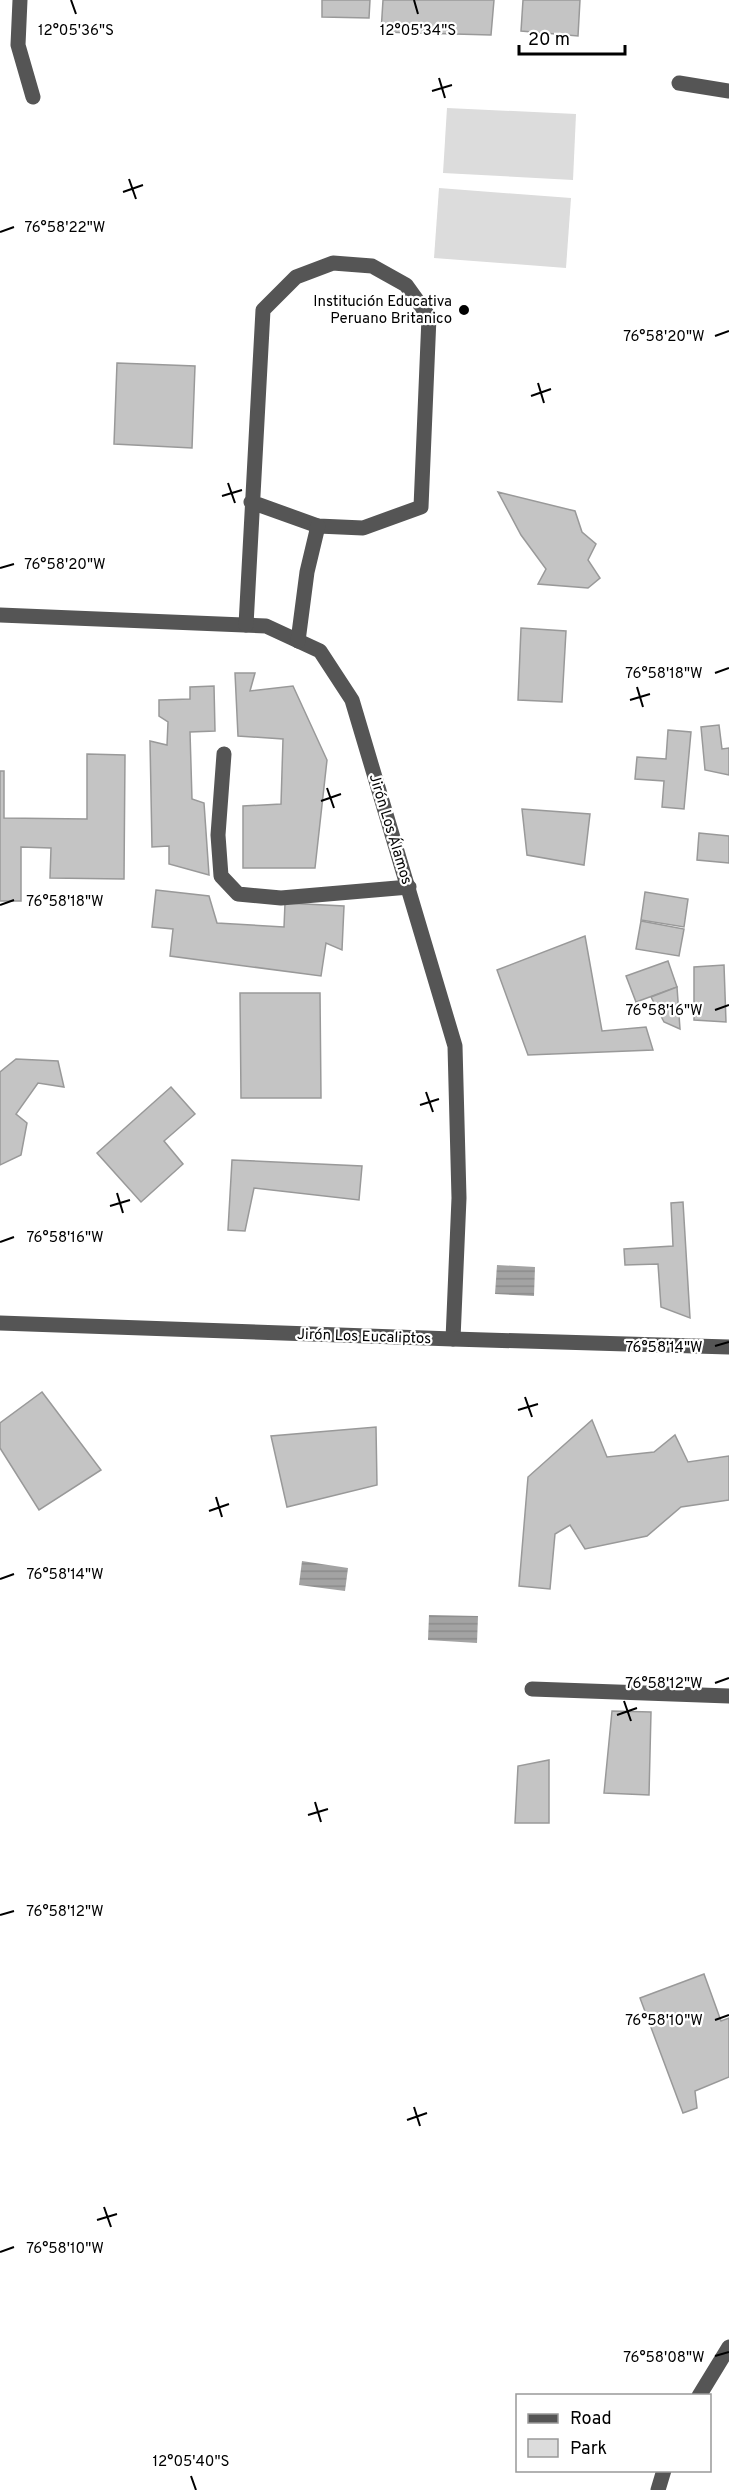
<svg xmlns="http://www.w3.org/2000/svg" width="729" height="2490" viewBox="0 0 729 2490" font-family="Overpass,sans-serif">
	<defs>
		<pattern id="water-rules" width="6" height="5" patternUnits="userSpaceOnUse" patternTransform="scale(1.5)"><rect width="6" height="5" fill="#a3a3a3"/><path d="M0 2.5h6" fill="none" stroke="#8b8b8b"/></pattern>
	</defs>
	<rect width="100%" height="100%" fill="#fff"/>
	<g fill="#dcdcdc">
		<polygon points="447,108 576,114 573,180 443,173"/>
		<polygon points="439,188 571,198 566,268 434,258"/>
	</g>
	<g fill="url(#water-rules)">
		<polygon points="497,1265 535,1267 534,1296 495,1294"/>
		<polygon points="302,1561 348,1568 345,1591 299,1585"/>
		<polygon points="429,1615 478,1616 477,1643 428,1640"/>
	</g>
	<g fill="#c4c4c4" stroke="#999" stroke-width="1.5">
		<polygon points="322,0 370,0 369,18 322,17"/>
		<polygon points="383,0 494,0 491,35 381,32"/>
		<polygon points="523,0 580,0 578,36 521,31"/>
		<polygon points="117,363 195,366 192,448 114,444"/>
		<polygon points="498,492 575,511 582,532 596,544 588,560 600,578 588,588 538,584 546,569 521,535"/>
		<polygon points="521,628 566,631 562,702 518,700"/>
		<polygon points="235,673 255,673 250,691 293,686 327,760 315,868 243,868 243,806 281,804 283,739 238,736"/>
		<polygon points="214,686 215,731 190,732 192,799 204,803 209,875 169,864 169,846 152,847 150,741 167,745 168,722 159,716 159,700 190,699 190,687"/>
		<polygon points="719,725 722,749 729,748 729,775 705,770 701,727"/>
		<polygon points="668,730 691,732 684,809 662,807 664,781 635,779 637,757 666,759"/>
		<polygon points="87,754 125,755 124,879 50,878 51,848 21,847 21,901 0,901 0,771 4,771 4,818 87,819"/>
		<polygon points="522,809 590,814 584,865 527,855"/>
		<polygon points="699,833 729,836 729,863 697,860"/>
		<polygon points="156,890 209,896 217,923 284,927 285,903 344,906 342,950 326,943 321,976 170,956 173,929 152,927"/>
		<polygon points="645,892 688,899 684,927 641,920"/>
		<polygon points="641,921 684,929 679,956 636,949"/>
		<polygon points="585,936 602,1031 646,1027 653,1050 528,1055 497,970"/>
		<polygon points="668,961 677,987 636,1002 626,976"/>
		<polygon points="724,965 726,1022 694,1020 694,967"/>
		<polygon points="677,987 680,1029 664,1022 651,997"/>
		<polygon points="240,993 320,993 321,1098 241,1098"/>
		<polygon points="16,1059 58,1061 64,1087 38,1083 16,1114 27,1123 21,1155 0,1165 0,1072"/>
		<polygon points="171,1087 195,1114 164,1141 183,1164 141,1202 97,1153"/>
		<polygon points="232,1160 362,1166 359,1200 254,1188 245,1231 228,1230"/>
		<polygon points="683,1202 690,1318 661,1307 658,1264 625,1265 624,1249 673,1246 671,1203"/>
		<polygon points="42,1392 101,1470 39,1510 0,1448 0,1423"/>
		<polygon points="592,1420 607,1457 654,1452 675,1435 688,1462 729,1456 729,1500 681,1507 647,1536 585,1549 570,1525 555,1534 550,1589 519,1586 528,1477"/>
		<polygon points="376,1427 377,1485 287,1507 271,1436"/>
		<polygon points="612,1711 651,1712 649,1795 604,1793"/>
		<polygon points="549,1760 549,1823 515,1823 518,1766"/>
		<polygon points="704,1974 721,2021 729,2018 729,2077 695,2091 697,2108 683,2113 640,1998"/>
	</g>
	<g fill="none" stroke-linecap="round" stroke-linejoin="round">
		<g stroke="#555" stroke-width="15">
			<polyline points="20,0 18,45 33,97"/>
			<polyline points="679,83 729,91"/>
			<polyline points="0,615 266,626 320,651 352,700 455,1046 459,1198 453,1339"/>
			<polyline points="246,625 263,310 296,277 333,263 372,266 406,285 429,317 421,507 363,528 318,526 251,502"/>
			<polyline points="298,641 307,572 318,526"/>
			<polyline points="224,754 218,835 221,876 238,894 281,898 409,887"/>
			<polyline points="0,1323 453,1339 729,1347"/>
			<polyline points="532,1689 729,1696"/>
			<polyline points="699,2396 729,2347"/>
			<polyline points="658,2490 664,2470"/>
		</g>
	</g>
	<path fill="none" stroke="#000" stroke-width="2" d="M71,0L76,14M414,0L418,14M439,78L445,98M432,91L452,85M129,179L136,199M123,192L143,185M0,232L14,227M715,336L729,331M538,383L544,403M531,396L551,389M228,483L235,503M222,496L242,490M0,568L14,564M715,673L729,668M637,687L643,707M630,700L650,694M327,788L334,808M321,801L341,794M0,905L14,900M715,1010L729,1005M426,1092L433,1112M420,1105L439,1099M117,1193L123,1213M110,1206L130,1200M0,1242L14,1237M715,1346L729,1342M525,1397L532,1417M518,1410L538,1404M216,1497L222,1517M209,1511L229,1504M0,1579L14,1574M715,1683L729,1678M624,1701L631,1721M617,1715L637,1708M315,1802L321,1822M308,1815L328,1809M0,1915L14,1911M715,2020L729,2015M414,2107L420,2126M407,2120L427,2113M104,2207L111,2227M97,2220L117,2214M0,2252L14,2247M715,2356L729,2352M191,2476L196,2490"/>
	<circle fill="#000" stroke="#fff" stroke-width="2" cx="464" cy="310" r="6"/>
	<g text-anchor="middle" stroke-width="4.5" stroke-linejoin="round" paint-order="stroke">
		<g font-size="15" fill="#000" stroke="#fff" text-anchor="end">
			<text x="452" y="306">Institución Educativa<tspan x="452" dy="17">Peruano Britanico</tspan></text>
		</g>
		<g font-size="15" fill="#000" stroke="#fff">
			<text transform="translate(391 829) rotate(73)" y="5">Jirón Los Álamos</text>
			<text transform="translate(364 1336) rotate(2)" y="5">Jirón Los Eucaliptos</text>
		</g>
	</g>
	<g font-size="15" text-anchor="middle" fill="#000" stroke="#fff" stroke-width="4.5" stroke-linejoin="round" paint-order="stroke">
		<text x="76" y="35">12°05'36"S</text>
		<text x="418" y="35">12°05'34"S</text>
		<text x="65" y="232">76°58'22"W</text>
		<text x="664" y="341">76°58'20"W</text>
		<text x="65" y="569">76°58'20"W</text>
		<text x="664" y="678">76°58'18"W</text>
		<text x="65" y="906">76°58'18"W</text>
		<text x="664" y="1015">76°58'16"W</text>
		<text x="65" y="1242">76°58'16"W</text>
		<text x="664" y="1352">76°58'14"W</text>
		<text x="65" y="1579">76°58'14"W</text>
		<text x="664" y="1688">76°58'12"W</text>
		<text x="65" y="1916">76°58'12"W</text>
		<text x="664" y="2025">76°58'10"W</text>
		<text x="65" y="2253">76°58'10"W</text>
		<text x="664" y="2362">76°58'08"W</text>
		<text x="191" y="2466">12°05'40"S</text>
	</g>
	<rect x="516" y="2394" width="195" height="78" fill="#ffffff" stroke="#999999" stroke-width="1.5"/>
	<rect x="528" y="2414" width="30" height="9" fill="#555555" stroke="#999999" stroke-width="1.5"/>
	<text x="570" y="2424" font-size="18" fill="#000000">Road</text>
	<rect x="528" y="2439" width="30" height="18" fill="#dcdcdc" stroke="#999999" stroke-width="1.5"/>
	<text x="570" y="2454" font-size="18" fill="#000000">Park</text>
	<path d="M519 45v9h106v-9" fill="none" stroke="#000000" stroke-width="3"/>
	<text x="528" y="45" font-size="18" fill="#000000" stroke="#ffffff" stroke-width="4.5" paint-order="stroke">20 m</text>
</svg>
